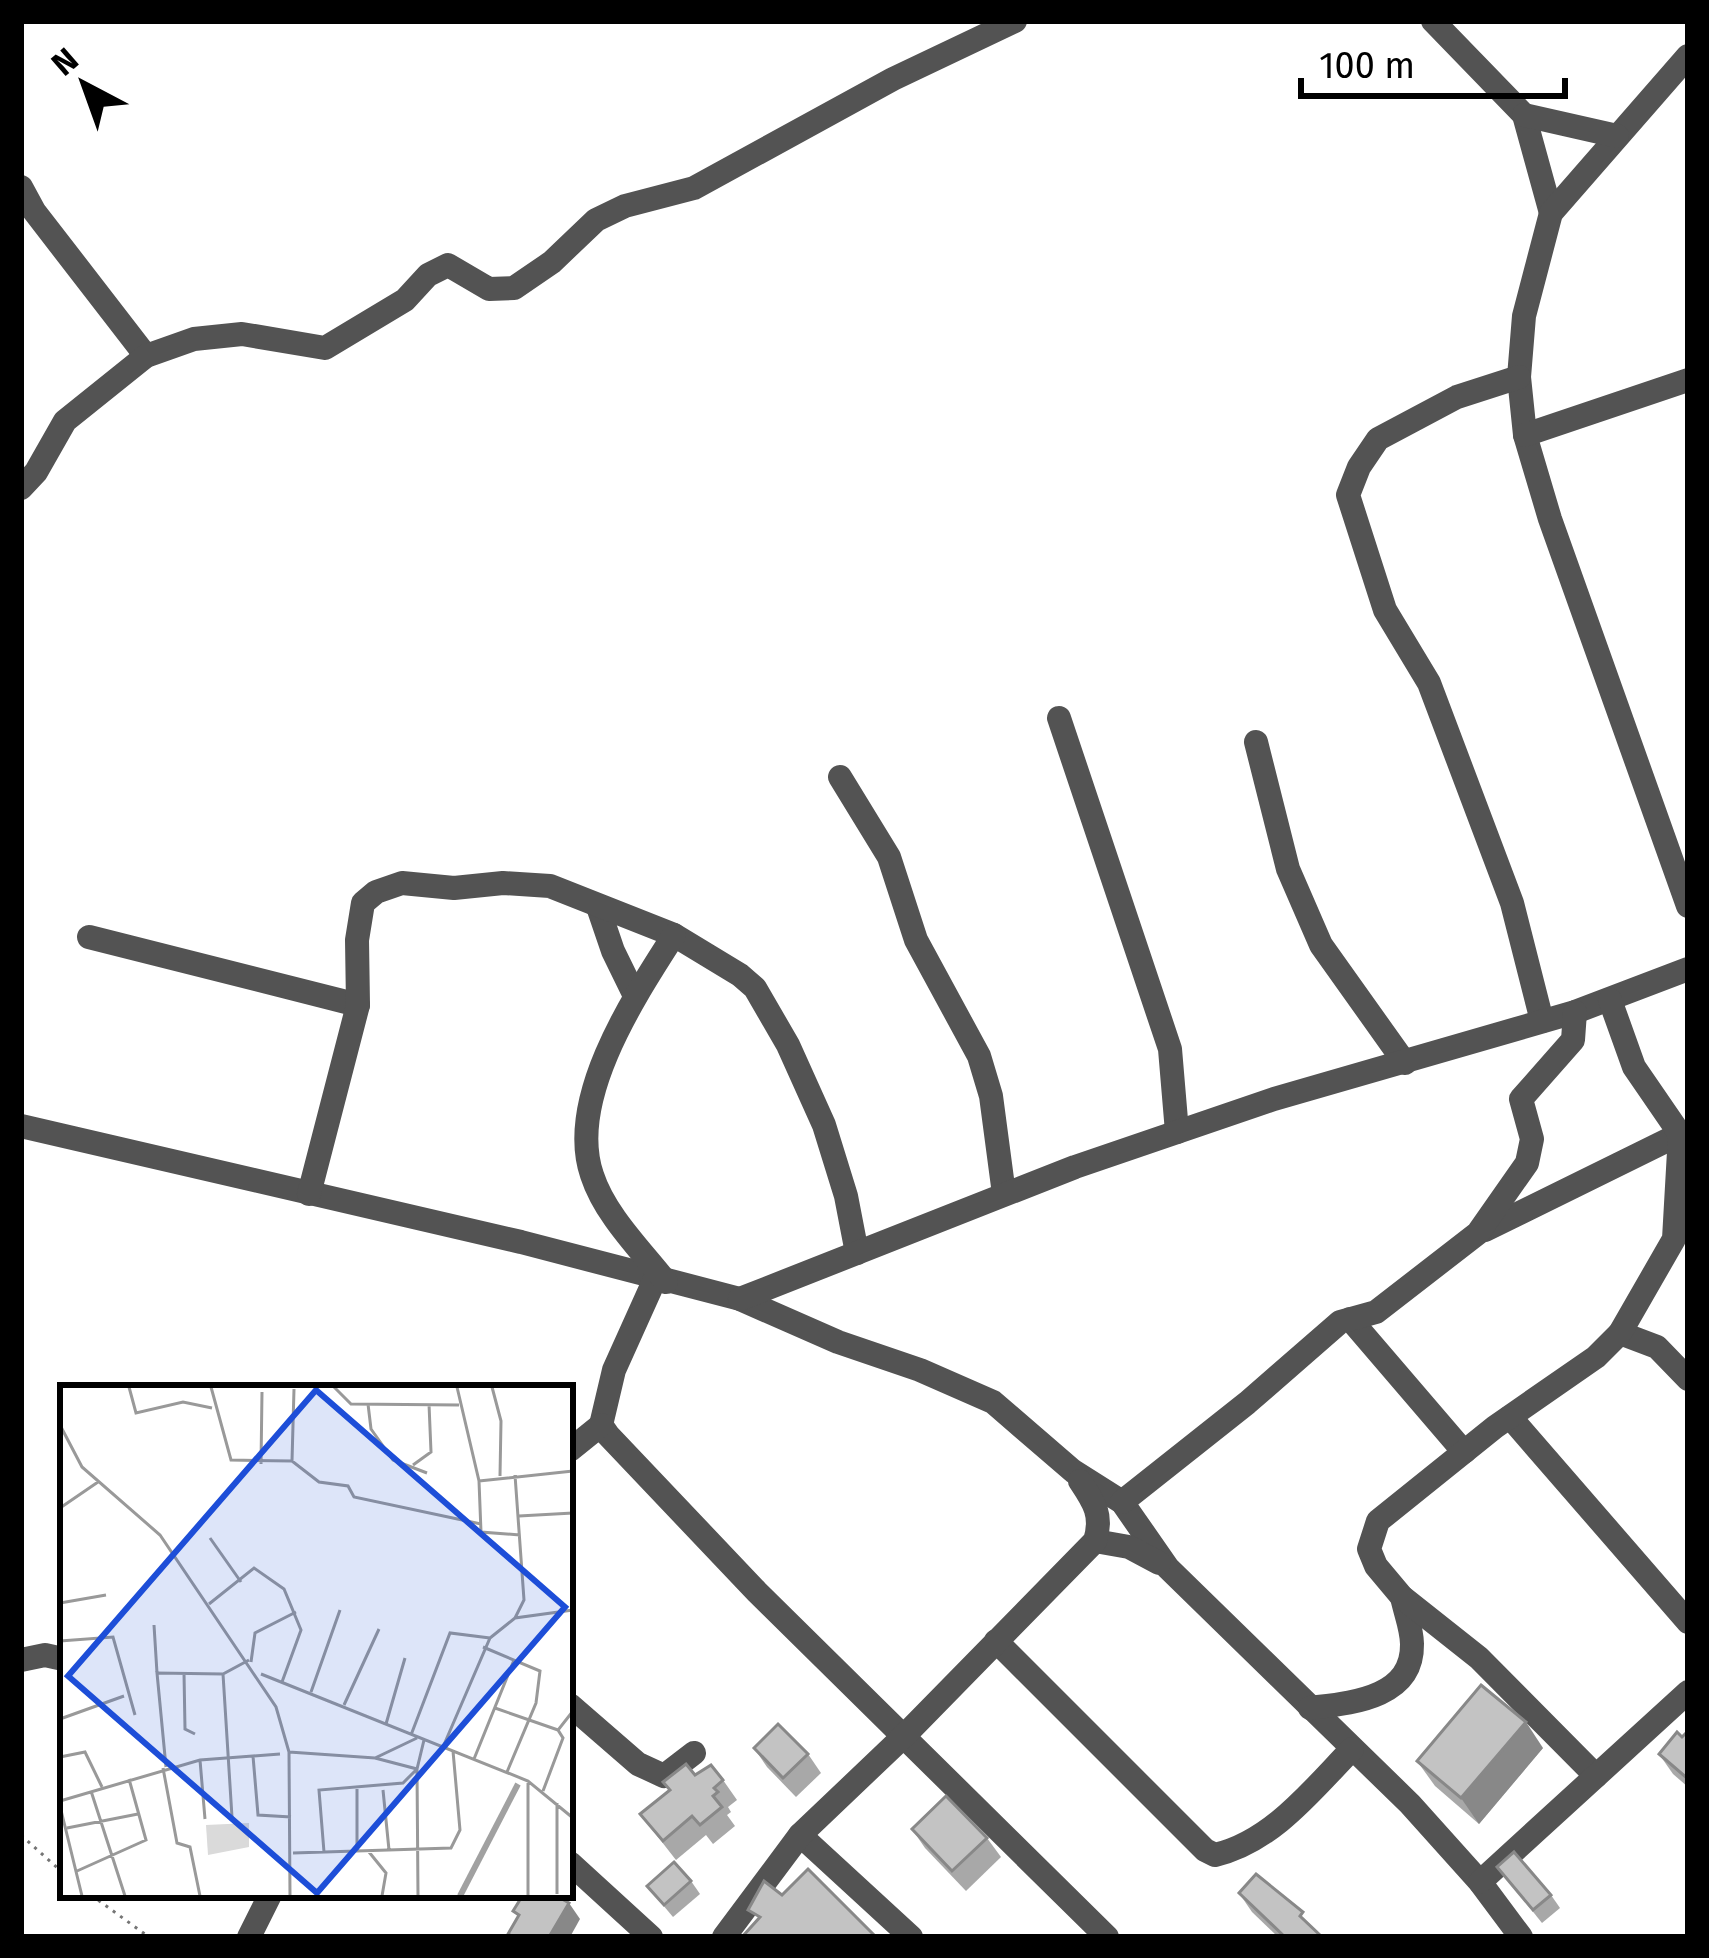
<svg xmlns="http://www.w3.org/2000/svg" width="1709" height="1958" viewBox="0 0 1709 1958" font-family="'Fira Sans',sans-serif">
	<rect width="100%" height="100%" fill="#fff"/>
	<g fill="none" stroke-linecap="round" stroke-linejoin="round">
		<g stroke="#757575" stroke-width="3" stroke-dasharray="3 6" stroke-linecap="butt">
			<polyline points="21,1835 63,1873"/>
			<polyline points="91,1895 149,1937"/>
		</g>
		<g stroke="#535353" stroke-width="24">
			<polyline points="1433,21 1524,115 1551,213"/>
			<polyline points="1688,56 1551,213 1524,316 1519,377 1525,435 1550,519 1688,906"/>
			<polyline points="1524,115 1617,136"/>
			<polyline points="21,187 34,211 146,356"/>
			<polyline points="1519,377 1457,397 1378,439 1359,467 1348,495 1385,610 1429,683 1512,903 1542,1021"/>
			<polyline points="1525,435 1688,380"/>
			<polyline points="21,488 36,472 65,421 146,356 194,339 242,334 325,348 405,300 428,275 448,265 489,289 514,288 552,262 596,220 625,206 694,188 893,79 1015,21"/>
			<polyline points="1059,718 1170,1049 1177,1132"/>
			<polyline points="1256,742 1288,869 1321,945 1405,1063"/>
			<polyline points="840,777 889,857 916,940 979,1056 991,1096 1004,1194"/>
			<polyline points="598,907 613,951 635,996"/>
			<polyline points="89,937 358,1005"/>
			<polyline points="21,1126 521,1242 740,1299 838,1342 920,1370 993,1402 1073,1471 1122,1502 1168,1568 1410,1804 1480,1882 1521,1937"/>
			<polyline points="309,1194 358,1005 357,940 363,903 376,892 402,883 454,888 503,883 550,886 674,935 740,975 755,988 788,1045 824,1125 846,1196 857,1253"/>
			<polyline points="1485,1230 1680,1134 1688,1142"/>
			<polyline points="655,1279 614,1370 601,1425 608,1435 757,1592 1107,1937"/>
			<path d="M666,1282C640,1249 605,1215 592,1175C566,1099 635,996 674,935"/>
			<polyline points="740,1299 1075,1167 1274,1099 1575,1012 1688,969"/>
			<polyline points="1350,1319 1464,1452"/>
			<polyline points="1620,1333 1657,1347 1688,1379"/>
			<polyline points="1510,1417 1688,1622"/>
			<polyline points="570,1450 601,1425"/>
			<polyline points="1122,1502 1247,1403 1340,1322 1376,1312 1478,1233 1527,1163 1532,1139 1521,1099 1573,1040 1575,1012"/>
			<polyline points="1095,1541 1129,1547 1159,1563"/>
			<path d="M996,1641L1205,1850L1215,1855C1272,1842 1313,1789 1352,1749"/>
			<polyline points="21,1660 45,1655 63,1659"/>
			<polyline points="570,1705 638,1764 664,1776 694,1753"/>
			<path d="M1310,1708C1349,1703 1413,1699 1412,1644C1412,1629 1405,1612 1402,1597"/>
			<polyline points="1596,1776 1479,1658 1402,1597 1376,1566 1369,1549 1378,1521 1495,1427 1596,1357 1620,1333 1674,1239 1680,1134 1634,1067 1610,1000"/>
			<polyline points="800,1835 911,1937"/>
			<polyline points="570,1863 651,1937"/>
			<polyline points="1480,1882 1688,1692"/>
			<polyline points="249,1937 270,1895"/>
			<path d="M724,1937L800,1835L905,1735L1095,1541C1103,1515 1094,1502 1080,1481"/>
		</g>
	</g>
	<g fill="#a8a8a8">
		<polygon points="1688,1731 1688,1787 1673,1774 1659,1754"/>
		<polygon points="754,1748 808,1754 821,1773 796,1797 767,1767"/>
		<polygon points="1543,1748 1479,1824 1435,1786 1417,1761"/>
		<polygon points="695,1775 723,1780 737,1800 728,1807 731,1812 727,1815 735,1826 713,1844 706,1835 676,1860 640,1814 669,1790 663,1782"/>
		<polygon points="912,1829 987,1838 1001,1857 966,1891 925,1848"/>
		<polygon points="1497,1867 1551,1895 1560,1908 1542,1923"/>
		<polygon points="691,1881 700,1894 673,1917 647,1886"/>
		<polygon points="1239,1893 1317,1932 1322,1937 1278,1937 1252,1912"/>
	</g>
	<g fill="#888">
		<polygon points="1526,1722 1543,1748 1479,1824 1461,1798"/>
		<polygon points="569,1903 580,1919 570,1937 549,1937"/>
	</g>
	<g fill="#c3c3c3" stroke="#888" stroke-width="3">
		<polygon points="1481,1685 1526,1722 1461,1798 1417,1761"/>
		<polygon points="778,1724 808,1754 783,1778 754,1748"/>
		<polygon points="1688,1731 1688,1779 1659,1754 1677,1732 1682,1737"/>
		<polygon points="686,1764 695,1775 711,1765 723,1780 714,1788 718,1792 713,1796 722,1807 700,1825 692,1816 663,1841 640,1814 670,1790 663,1782"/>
		<polygon points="946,1796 987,1838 952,1871 912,1829"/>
		<polygon points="1514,1852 1551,1895 1533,1910 1497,1867"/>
		<polygon points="674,1862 691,1881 664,1905 647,1886"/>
		<polygon points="808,1869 876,1937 742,1937 760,1917 748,1910 764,1881 782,1895"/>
		<polygon points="1256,1874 1303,1912 1300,1916 1322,1937 1285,1937 1239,1893"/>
		<polygon points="523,1895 555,1895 569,1903 549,1937 514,1937 508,1934 519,1915 513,1911"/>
	</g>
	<g transform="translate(60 1385)">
		<rect width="513" height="513" fill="#fff"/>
		<path d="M189,438V462L148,470L146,440Z" fill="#dadada"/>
		<path fill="none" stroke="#a1a1a1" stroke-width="6" d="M400,511L458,399"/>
		<path fill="none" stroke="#999" stroke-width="3" d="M69,2L76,28L123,17L152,23M151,2L171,75L232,76L259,97L288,101L294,112L421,139M274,2L291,19L399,20M397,2L419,96L421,147L460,150M432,2L441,36L440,91M308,19L311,44L333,75L367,88M0,40L22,82L100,150L216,322L229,367L230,511M232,76L234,4M201,79L202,7M353,80L371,67L369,19M455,90L464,215L455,233M419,96L513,86M0,123L38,97M459,131L513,128M150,153L181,197M0,218L46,210M149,219L194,183L224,204L241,245L222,297M94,240L97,288M0,256L53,252L75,330M423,262L480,286L476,318L447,387M191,277L195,248L236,227M124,288L125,344L135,349M163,289L172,432M201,289L468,396L513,433M251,307L280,225M284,320L319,244M435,323L498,345M0,334L64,311M326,339L345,273M351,350L390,248L430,253M383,362L430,253L455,233L513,225M229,367L315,373L357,353M193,371L198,430L231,432M0,372L25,367L42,402M315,373L357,384L358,511M414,374L454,275M140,375L145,434M106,382L97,288L163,289L189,275M103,383L117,458L130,462L140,511M468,398V511M297,404V466M323,405L329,465M31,406L65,511M483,406L503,353L498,345L513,326M0,416L140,375L220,369M497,418V509M0,421L22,511M7,443L78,429M264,467L259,405L343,398L357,384L364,355M309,467L326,488L322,511M233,468L391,463L400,445L393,366M17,486L86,455L69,394"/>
		<path fill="#1d4ed8" fill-opacity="0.15" stroke="#1d4ed8" stroke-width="6" d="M256,5L505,222L257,508L8,291Z"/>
		<rect width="513" height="513" fill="none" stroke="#000" stroke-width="6"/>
	</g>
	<rect width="1709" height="1958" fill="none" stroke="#000000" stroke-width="48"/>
	<g transform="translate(84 84) rotate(319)" stroke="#ffffff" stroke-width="9" paint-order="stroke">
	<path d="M0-9L21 45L0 30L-21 45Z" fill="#000000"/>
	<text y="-18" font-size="33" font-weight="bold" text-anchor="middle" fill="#000000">N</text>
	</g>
	<path d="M1301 78v18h264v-18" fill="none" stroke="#000000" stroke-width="6"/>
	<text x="1319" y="78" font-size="36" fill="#000000" stroke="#ffffff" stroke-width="9" paint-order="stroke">100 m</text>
</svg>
